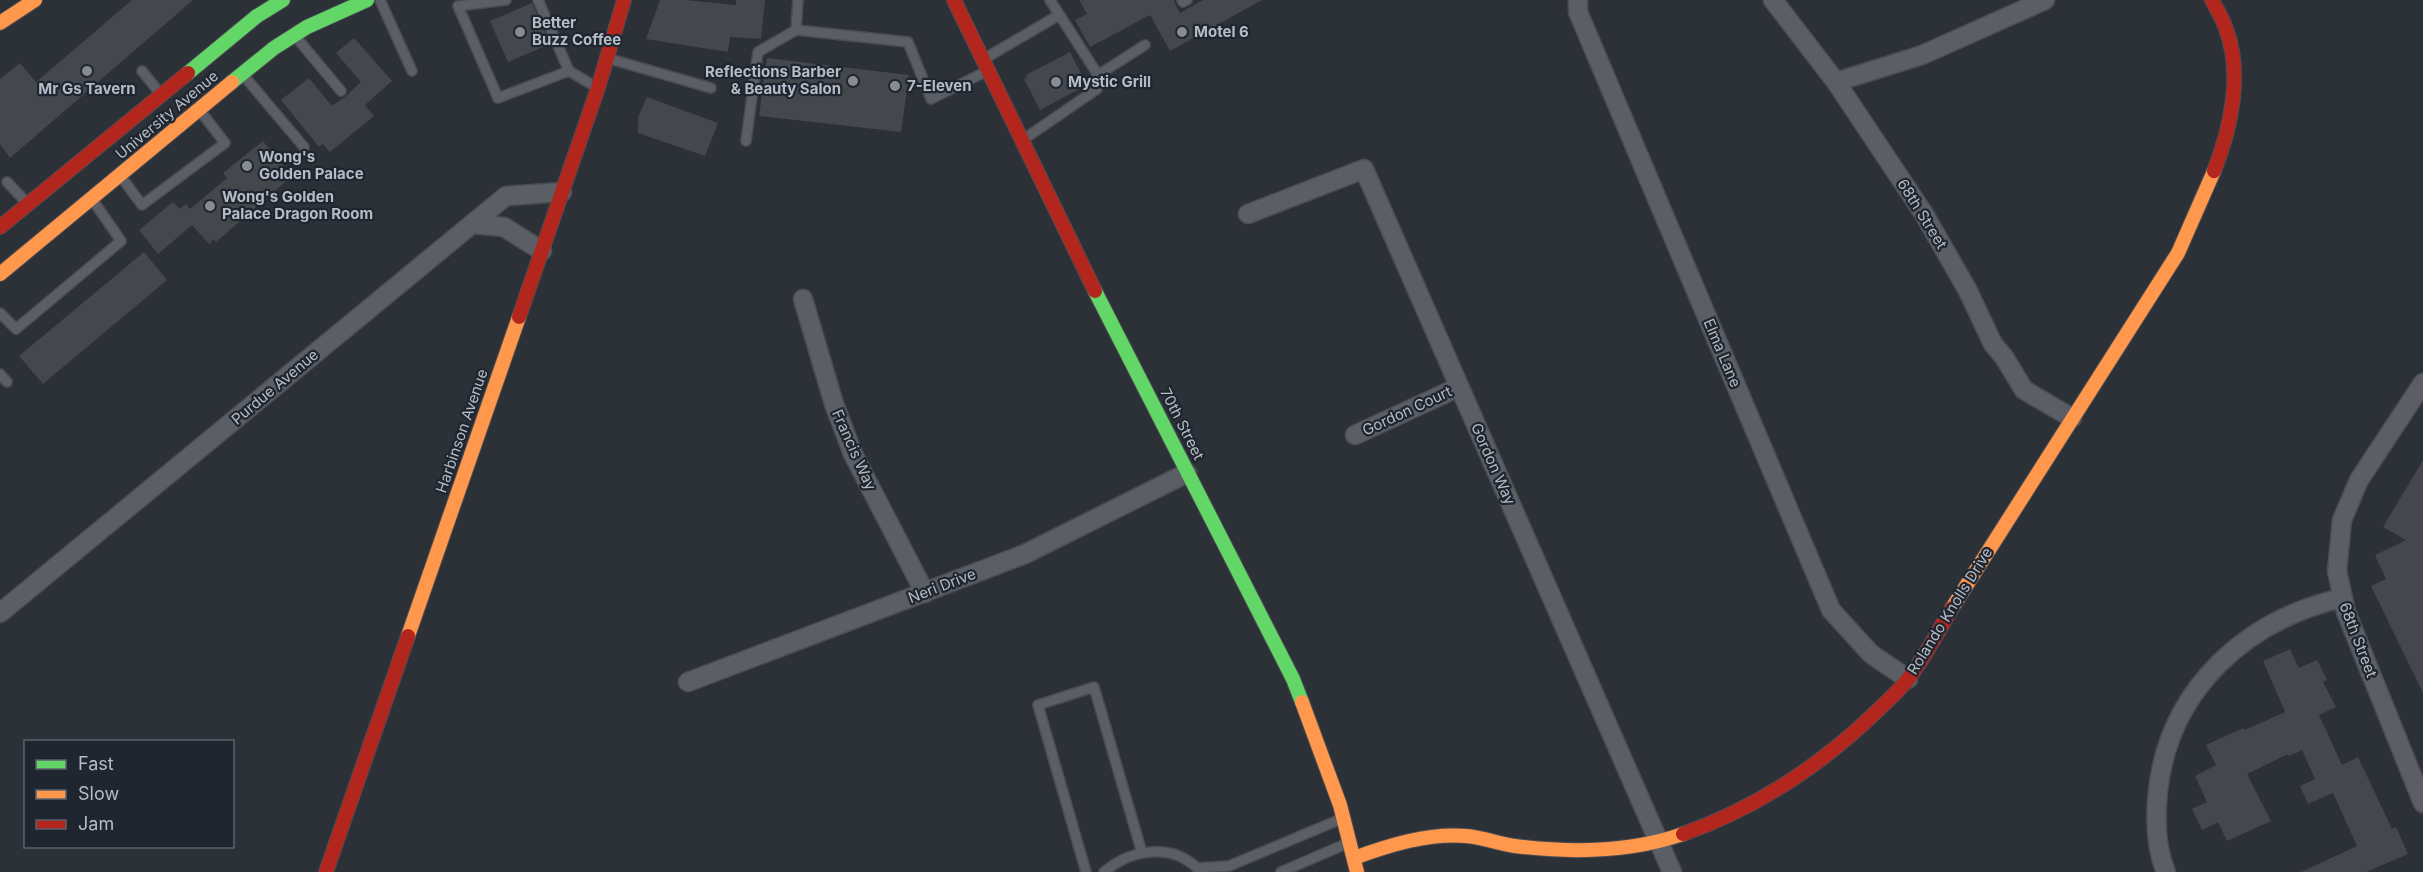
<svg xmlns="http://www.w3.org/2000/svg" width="2423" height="872" viewBox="0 0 2423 872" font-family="Inter,sans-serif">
	<rect width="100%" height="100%" fill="#2c3037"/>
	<g fill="#44474c">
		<polygon points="132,0 193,0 10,158 0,144 0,79 20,63 36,82"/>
		<polygon points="660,0 686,0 736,5 736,0 765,0 761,39 730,37 728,52 646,39"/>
		<polygon points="1079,0 1175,0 1174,2 1180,13 1203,0 1262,0 1170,51 1150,15 1090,47 1075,20 1087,14"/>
		<polygon points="532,3 550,44 508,62 490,21"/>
		<polygon points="354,38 392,81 365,105 374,116 330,152 323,144 319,147 281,100 309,78 332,106 346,96 361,82 336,53"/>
		<polygon points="1070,52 1087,85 1040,110 1024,79 1027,77 1026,75"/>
		<polygon points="767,58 909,75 901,132 759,116"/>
		<polygon points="647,97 718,123 705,156 638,133 638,117"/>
		<polygon points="263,141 292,176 216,242 214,239 209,244 192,225 158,254 139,230 173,202 180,209 186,204 190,209 227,178 223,173"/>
		<polygon points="144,252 167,280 43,384 19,356"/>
		<polygon points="2423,460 2423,693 2371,586 2386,579 2375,555 2406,540 2383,527"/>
		<polygon points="2290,649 2299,668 2317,660 2327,680 2323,682 2336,707 2319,715 2342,765 2358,757 2392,829 2396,827 2408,854 2366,872 2301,872 2357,846 2333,793 2308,804 2300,786 2315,779 2302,750 2289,756 2288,754 2247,774 2271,821 2227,841 2218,822 2202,830 2192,809 2207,802 2195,776 2216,765 2206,745 2230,734 2244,728 2245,730 2285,712 2263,661"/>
	</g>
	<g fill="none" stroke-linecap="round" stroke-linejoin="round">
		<g stroke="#4a4c51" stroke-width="12">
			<g id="lane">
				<polyline points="380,0 412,71"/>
				<polyline points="506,0 458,6 498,98 569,71"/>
				<polyline points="538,0 569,71 596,87"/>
				<polyline points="798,0 796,30 908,42 931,99 987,71"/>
				<polyline points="1050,0 1098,75 1145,45"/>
				<polyline points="1182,0 1183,2 1187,0"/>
				<polyline points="296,37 341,91"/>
				<polyline points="610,59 711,88"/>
				<polyline points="984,59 1059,15"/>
				<polyline points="142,71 159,92"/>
				<polyline points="244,76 304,147"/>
				<polyline points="1024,139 1097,89 1098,75"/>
				<polyline points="746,141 758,52 796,30"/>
				<polyline points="122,178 142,205 225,143 201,112"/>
				<polyline points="7,182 26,202"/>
				<polyline points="0,313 16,329 121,241 92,199"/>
				<polyline points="0,374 7,382"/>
				<polyline points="1197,868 1229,866 1341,819"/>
				<polyline points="1086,872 1038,705 1094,687 1142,853"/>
				<path d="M1104,872C1131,849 1173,842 1199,870"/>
				<polyline points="1281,872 1348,843"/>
			</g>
		</g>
		<g stroke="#4a4c51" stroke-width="21">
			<g id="street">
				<polyline points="1578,0 1578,12 1831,610 1871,654 1908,679"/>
				<polyline points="1773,0 1836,82 1924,214 1967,289 1993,344 2004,357 2024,390 2072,418"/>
				<polyline points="1836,82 1922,55 2045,0"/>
				<polyline points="1248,214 1364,169 1672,872"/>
				<polyline points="472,224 504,227 542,251"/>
				<polyline points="803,299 834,404 853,454 925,593"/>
				<polyline points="2423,383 2359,480 2342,520 2337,571 2346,612 2423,803"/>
				<polyline points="1355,435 1459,387"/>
				<polyline points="0,613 506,196 562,192"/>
				<polyline points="688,682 1025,554 1187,473"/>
				<path d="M2166,872C2155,846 2155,818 2158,791C2169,689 2246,620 2342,598"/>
			</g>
		</g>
		<g stroke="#4a4c51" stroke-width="16">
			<g id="fast">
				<polyline points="188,73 257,16 283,0"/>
				<polyline points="232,82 274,48 307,27 367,0"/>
				<polyline points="1095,291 1293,679 1302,702"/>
			</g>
		</g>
		<g stroke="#4a4c51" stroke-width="16">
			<g id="slow">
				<polyline points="0,23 35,0"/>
				<polyline points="0,274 232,82"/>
				<polyline points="1952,608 2178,253 2214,171"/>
				<polyline points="408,636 519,317"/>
				<polyline points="1302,702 1340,805 1357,872"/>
				<path d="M1354,858C1389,845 1428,833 1466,836C1482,837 1499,844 1515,846C1570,853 1631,852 1683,834"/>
			</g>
		</g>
		<g stroke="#4a4c51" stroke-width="16">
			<g id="jam">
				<polyline points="954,0 1095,291"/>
				<path d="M2212,0C2217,10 2223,19 2226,29C2243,74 2231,128 2214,171"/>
				<polyline points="0,227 188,73"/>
				<polyline points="519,317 598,88 624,0"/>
				<path d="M1683,834C1756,808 1821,765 1876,712C1887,701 1899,691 1908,679C1925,657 1938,631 1952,608"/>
				<polyline points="326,872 408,636"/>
			</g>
		</g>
		<use href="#lane" stroke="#5b5e64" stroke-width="9"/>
		<use href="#street" stroke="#5b5e64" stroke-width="18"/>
		<use href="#fast" stroke="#63d668" stroke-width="14"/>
		<use href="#slow" stroke="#ff974d" stroke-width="14"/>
		<use href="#jam" stroke="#b3261e" stroke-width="14"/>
	</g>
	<g fill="#868b94" stroke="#1f2630" stroke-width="2">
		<circle cx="520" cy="32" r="6"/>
		<circle cx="1182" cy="32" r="6"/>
		<circle cx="87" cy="71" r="6"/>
		<circle cx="853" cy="81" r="6"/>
		<circle cx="1056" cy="82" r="6"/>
		<circle cx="895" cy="86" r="6"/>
		<circle cx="247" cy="166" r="6"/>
		<circle cx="210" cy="206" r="6"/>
	</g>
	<g text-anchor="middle" stroke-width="4.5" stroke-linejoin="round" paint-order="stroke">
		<g font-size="15" font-weight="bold" fill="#b6bcc6" stroke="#1f2630" text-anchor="start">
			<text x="532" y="28">Better<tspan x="532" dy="17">Buzz Coffee</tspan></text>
			<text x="1194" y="37">Motel 6</text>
			<text x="841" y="77" text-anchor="end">Reflections Barber<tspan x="841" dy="17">&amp; Beauty Salon</tspan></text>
			<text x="1068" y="87">Mystic Grill</text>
			<text x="907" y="91">7-Eleven</text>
			<text x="87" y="94" text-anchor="middle">Mr Gs Tavern</text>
			<text x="259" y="162">Wong's<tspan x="259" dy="17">Golden Palace</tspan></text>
			<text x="222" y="202">Wong's Golden<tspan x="222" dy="17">Palace Dragon Room</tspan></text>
		</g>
		<g font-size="15" fill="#b6bcc6" stroke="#1f2630">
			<text transform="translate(167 115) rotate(-40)" y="5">University Avenue</text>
			<text transform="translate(1922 214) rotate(58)" y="5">68th Street</text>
			<text transform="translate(1722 353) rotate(67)" y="5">Elma Lane</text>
			<text transform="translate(275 387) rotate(-40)" y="5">Purdue Avenue</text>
			<text transform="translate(1407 411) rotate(-25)" y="5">Gordon Court</text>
			<text transform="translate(1182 424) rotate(63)" y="5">70th Street</text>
			<text transform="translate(462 431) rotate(-71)" y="5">Harbinson Avenue</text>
			<text transform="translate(854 450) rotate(66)" y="5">Francis Way</text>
			<text transform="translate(1493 464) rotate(66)" y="5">Gordon Way</text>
			<text transform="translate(942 586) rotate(-21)" y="5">Neri Drive</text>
			<text transform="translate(1950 611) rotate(-58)" y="5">Rolando Knolls Drive</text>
			<text transform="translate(2358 640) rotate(69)" y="5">68th Street</text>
		</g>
	</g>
	<rect x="24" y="740" width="210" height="108" fill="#1f2630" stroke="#5b626c" stroke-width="1.5"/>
	<rect x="36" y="760" width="30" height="9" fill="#63d668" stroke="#5b626c" stroke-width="1.5"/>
	<text x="78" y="770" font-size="18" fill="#b6bcc6">Fast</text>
	<rect x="36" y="790" width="30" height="9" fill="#ff974d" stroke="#5b626c" stroke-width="1.5"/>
	<text x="78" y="800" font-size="18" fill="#b6bcc6">Slow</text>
	<rect x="36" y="820" width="30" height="9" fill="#b3261e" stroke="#5b626c" stroke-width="1.5"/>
	<text x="78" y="830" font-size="18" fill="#b6bcc6">Jam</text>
</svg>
